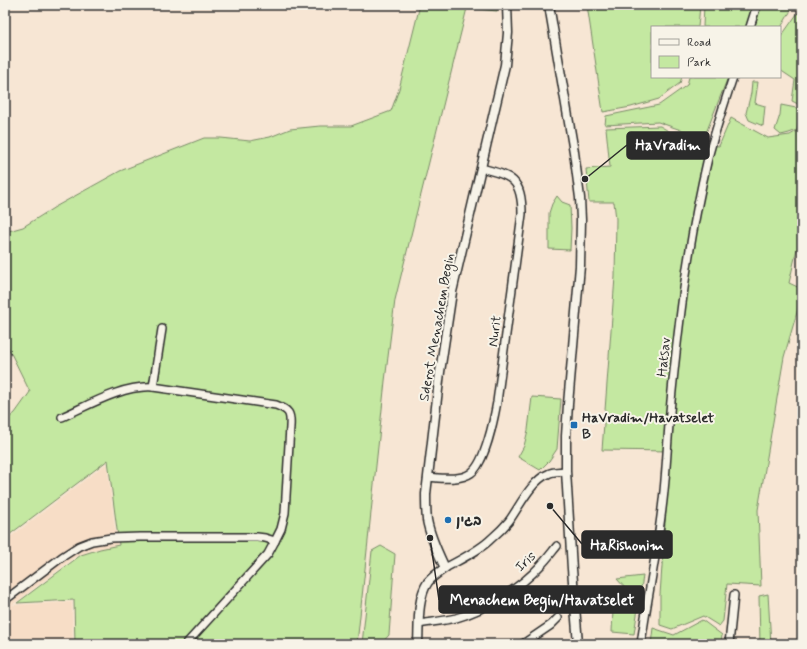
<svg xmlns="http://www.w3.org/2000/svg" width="807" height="649" viewBox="0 0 807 649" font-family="Mynerve,'Playpen Sans Hebrew',sans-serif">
	<rect width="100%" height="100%" fill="#f7e6d4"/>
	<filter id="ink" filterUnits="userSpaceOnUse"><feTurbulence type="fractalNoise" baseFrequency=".025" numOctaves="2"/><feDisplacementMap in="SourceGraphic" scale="8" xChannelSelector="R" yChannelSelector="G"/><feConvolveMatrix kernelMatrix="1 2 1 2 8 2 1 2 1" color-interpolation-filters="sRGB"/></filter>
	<g filter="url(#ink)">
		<polygon fill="#f7ddc6" points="107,463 117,545 92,550 75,557 12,605 72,602 73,644 5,644 5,541"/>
		<g fill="#c4e8a1" stroke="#788a66">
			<polygon points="420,5 498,5 497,11 467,8 395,300 385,381 357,644 75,644 74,600 17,603 81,555 100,549 119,545 108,460 5,538 5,421 15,413 30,392 5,341 5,232 23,227 55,207 120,171 204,138 221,138 250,141 270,137 290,129 320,126 351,126 391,111 399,89"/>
			<polygon points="587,5 700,5 698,27 652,27 652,77 682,77 680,83 659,99 631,107 603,112"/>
			<polygon points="704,5 802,5 802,6 793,7 780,29 780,27 703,27"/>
			<polygon points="802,13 802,106 792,101 795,80 780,70 780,38 797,14"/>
			<polygon points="689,77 728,77 704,138 658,122 605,125 606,116 659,105 687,85"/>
			<polygon points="752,82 758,82 755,103 765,106 763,126 749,120 746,113 751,93"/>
			<polygon points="781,105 801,109 797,130 789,133 781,135 775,130 780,115"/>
			<polygon points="731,118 768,138 790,135 802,128 802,251 797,249 789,283 802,289 802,295 784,357 758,510 761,586 727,584 723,621 719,626 703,616 672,629 660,625 660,595 670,451 602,450 615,277 616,219 614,202 589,202 586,169 610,167 606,128 660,126 675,135 688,137 709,145 719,146"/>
			<polygon points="557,196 562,202 570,205 571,228 570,250 549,249 549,213 552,204"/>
			<polygon points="532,397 561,399 557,449 549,461 540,470 518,457 524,446 528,430"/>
			<polygon points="381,546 395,554 389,635 381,644 362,644 372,551"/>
			<polygon points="643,576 634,634 612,632 613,610 626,589 617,579"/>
			<polygon points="768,594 771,644 760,644 759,596"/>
			<polygon points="702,620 722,635 721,644 651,644 653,628 674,635"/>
		</g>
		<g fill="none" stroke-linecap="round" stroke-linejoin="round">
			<g stroke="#2b2b2b" stroke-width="10">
				<g id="minor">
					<polyline points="750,27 757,5"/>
					<polyline points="153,387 162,329"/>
					<path d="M62,417C89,405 123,385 153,387L276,405C289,410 291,413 290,427L285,513L281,529L275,541L268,554L186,644"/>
					<path d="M428,477C441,478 460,481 471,473C485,463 494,419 497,402L522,214C522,179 512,176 481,168"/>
					<path d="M445,568C461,559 479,551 492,538C498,533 504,527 509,521C519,507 532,480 548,474C553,471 560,472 566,471"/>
					<polyline points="5,600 62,557 79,546 92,541 111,538 140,537 257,537 265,538 275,541"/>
					<path d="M419,624C431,622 443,621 456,618C486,610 520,588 541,565C547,559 552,552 557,546"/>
					<polyline points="523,644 551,625 558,618"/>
					<path d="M641,644C648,593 659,543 664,491C667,461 668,431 671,401C679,319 689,238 708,158C715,131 724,104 733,77"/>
					<polyline points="729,644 734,595"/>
				</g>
			</g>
			<g stroke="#2b2b2b" stroke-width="11">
				<g id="tertiary">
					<polyline points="549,5 574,152 580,198 581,220 580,266 568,404 566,436 566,471 572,569 578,644"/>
					<path d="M418,644C419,625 417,598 428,582C433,576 439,572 445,568C438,553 430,537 427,520C426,511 426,503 426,494L440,372L452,292L505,65L508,33L507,5"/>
				</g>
			</g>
			<use href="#minor" stroke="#f7f3e8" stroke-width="7"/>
			<use href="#tertiary" stroke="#f7f3e8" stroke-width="8"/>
		</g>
	</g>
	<g fill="#1f6fb2" stroke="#f7f3e8" stroke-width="1.5">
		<rect x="570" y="421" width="8" height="8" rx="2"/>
		<circle cx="448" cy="520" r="4"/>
	</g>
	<g text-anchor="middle" stroke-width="4" stroke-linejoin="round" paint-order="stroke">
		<g font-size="14" fill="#2b2b2b" stroke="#f7f3e8">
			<text transform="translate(436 327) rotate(-80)" y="5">Sderot Menachem Begin</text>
			<text transform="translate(494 331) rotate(-83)" y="5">Nurit</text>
			<text transform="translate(663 357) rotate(-84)" y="5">Hatsav</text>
			<text transform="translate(525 561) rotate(-44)" y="5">Iris</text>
		</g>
		<g font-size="14" font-weight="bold" fill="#2b2b2b" stroke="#f7f3e8" text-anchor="start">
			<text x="582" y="422">HaVradim/Havatselet<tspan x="582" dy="16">B</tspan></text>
			<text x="456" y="525">בגין</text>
		</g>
	</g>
	<path fill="none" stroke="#2b2b2b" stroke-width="1.5" d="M585 179L627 145M550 506L582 544M430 538L439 600"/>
	<g fill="#2b2b2b" stroke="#f7f3e8" stroke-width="1.5">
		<circle cx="585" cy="179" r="4"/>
		<circle cx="550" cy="506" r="4"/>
		<circle cx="430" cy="538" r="4"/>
	</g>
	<g fill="#2b2b2b" stroke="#2b2b2b" stroke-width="1.5">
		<rect x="627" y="132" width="82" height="27" rx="4"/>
		<rect x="582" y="531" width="90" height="27" rx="4"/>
		<rect x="439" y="586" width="205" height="27" rx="4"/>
	</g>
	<g font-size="15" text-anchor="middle" font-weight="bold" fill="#fff">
		<text x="668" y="150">HaVradim</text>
		<text x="627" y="550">HaRishonim</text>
		<text x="542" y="605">Menachem Begin/Havatselet</text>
	</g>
	<rect width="807" height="649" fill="none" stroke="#f7f3e8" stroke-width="20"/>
	<rect x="10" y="10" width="787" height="629" fill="none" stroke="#2b2b2b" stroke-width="1.5" filter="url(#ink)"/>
	<rect x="651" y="26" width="130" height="52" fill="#f7f3e8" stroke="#a5a39c"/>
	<rect x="659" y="39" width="20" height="6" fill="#f7f3e8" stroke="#a5a39c"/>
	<text x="687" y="46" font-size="12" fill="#2b2b2b">Road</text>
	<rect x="659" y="56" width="20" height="12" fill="#c4e8a1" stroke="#a5a39c"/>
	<text x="687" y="66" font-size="12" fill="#2b2b2b">Park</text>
</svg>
